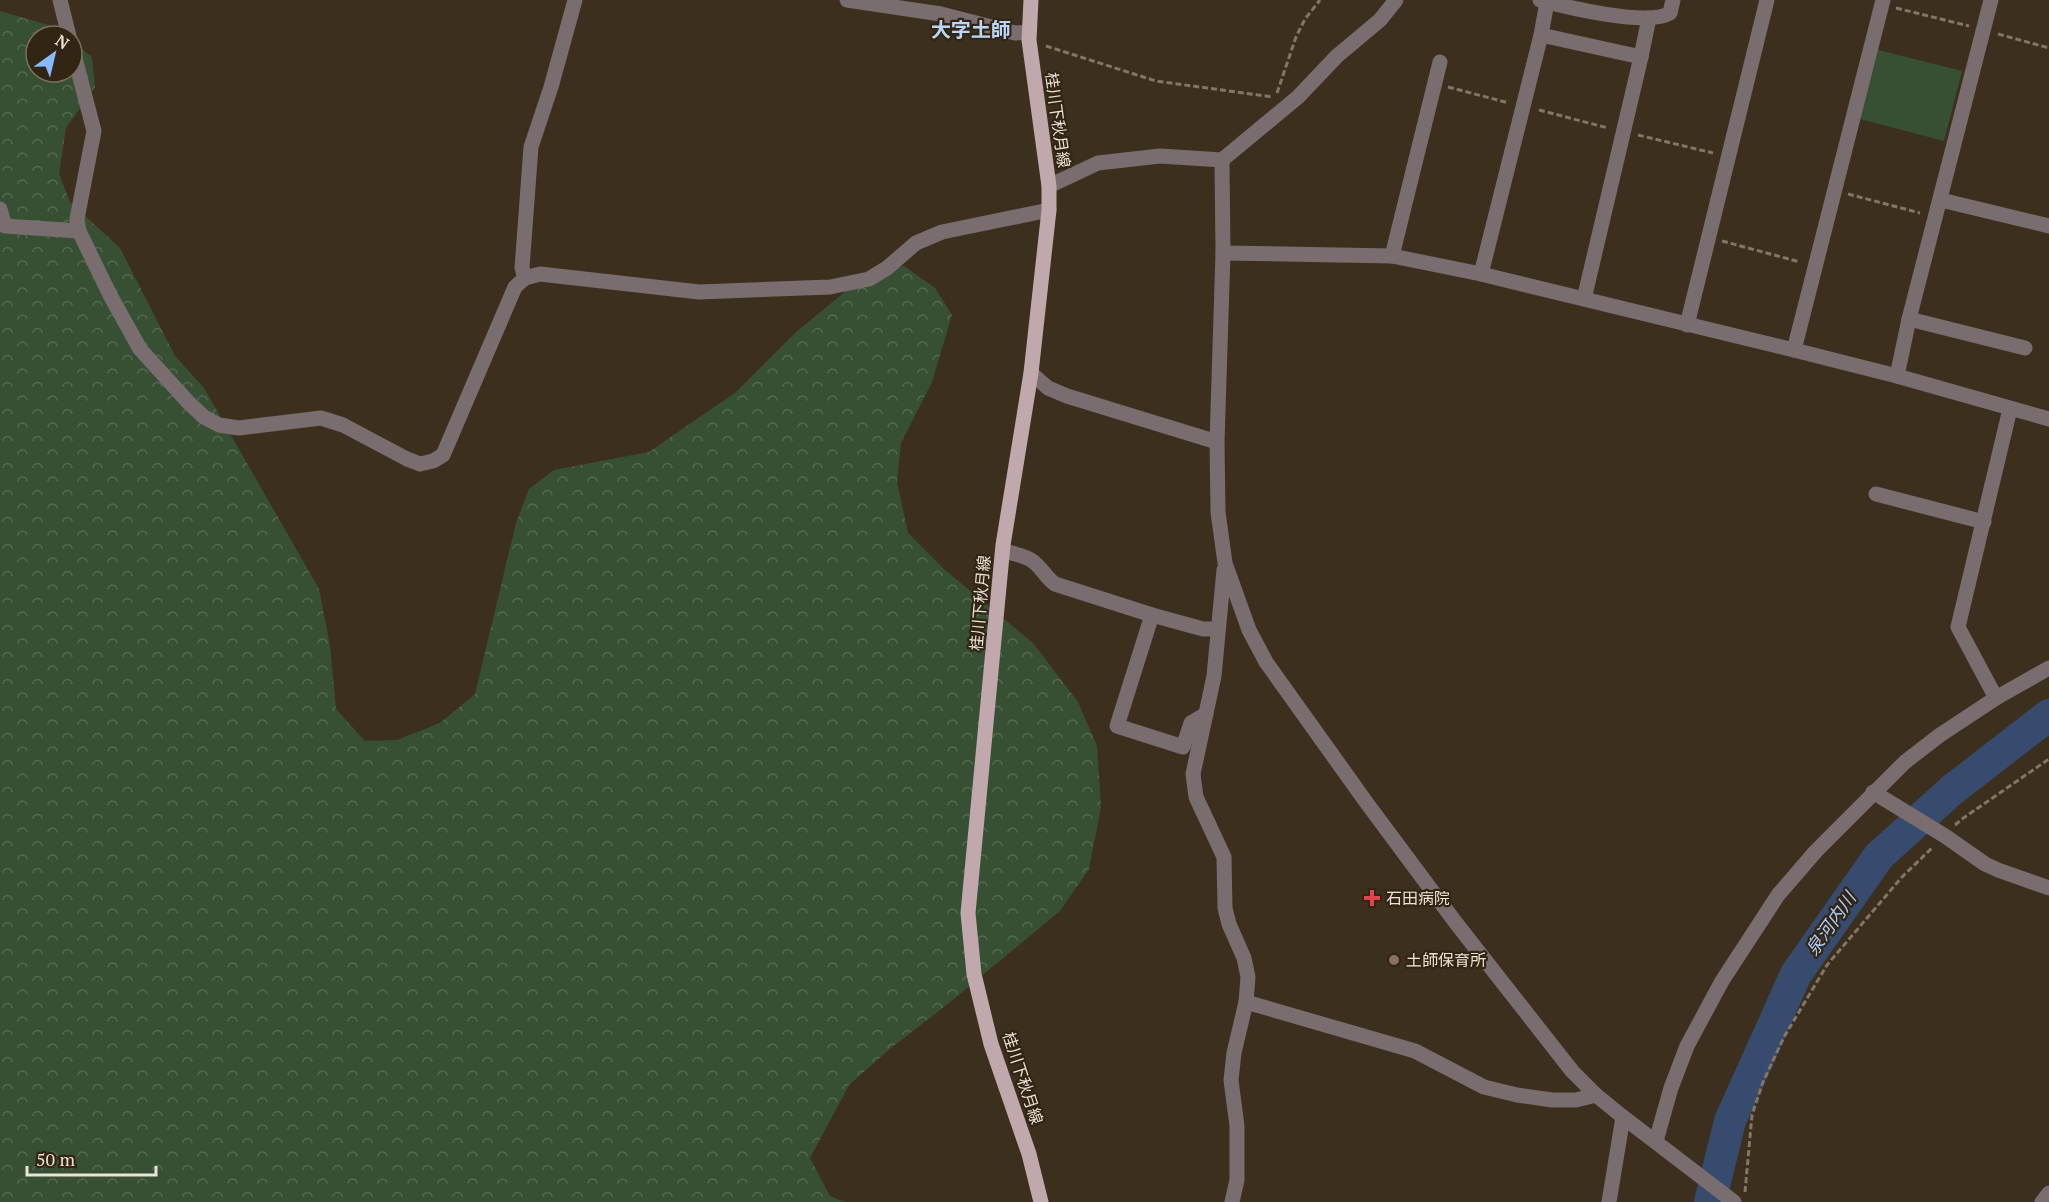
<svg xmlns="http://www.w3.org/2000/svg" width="2049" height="1202" viewBox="0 0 2049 1202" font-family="'PT Serif','Noto Sans JP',serif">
	<defs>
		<pattern id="forest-crowns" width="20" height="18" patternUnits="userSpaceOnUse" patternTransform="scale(1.5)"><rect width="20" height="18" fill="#375034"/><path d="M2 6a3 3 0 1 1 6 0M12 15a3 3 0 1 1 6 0" fill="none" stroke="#546951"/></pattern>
	</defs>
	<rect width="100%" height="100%" fill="#3c2f1e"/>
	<polygon fill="#375034" points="1878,50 1962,71 1944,141 1860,119"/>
	<polygon fill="url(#forest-crowns)" points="0,11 55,27 65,36 36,36 36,72 72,72 72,41 92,57 95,87 66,128 59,174 70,202 120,248 175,356 204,388 319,589 330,646 336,709 365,741 397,740 440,723 475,694 516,523 529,489 554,470 649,452 736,392 795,333 869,272 904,266 935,288 952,315 932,382 901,443 897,482 908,533 945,570 1033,643 1078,702 1097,746 1101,807 1089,869 1060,911 949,1003 891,1048 849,1085 810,1158 830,1196 845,1202 0,1202"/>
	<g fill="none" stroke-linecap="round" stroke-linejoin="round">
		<polyline stroke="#364b6d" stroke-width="32" points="1710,1202 1730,1121 1796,974 1879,856 1952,790 2049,715"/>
		<g stroke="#827668" stroke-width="3" stroke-dasharray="6 3" stroke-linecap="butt">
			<polyline points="1896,8 1969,26"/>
			<polyline points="1998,34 2049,48"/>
			<polyline points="1046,46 1156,81 1273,97"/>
			<polyline points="1448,87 1509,103"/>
			<polyline points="1277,93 1296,37 1305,19 1320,0"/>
			<polyline points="1539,110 1608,128"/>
			<polyline points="1638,135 1713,153"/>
			<polyline points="1848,194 1920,213"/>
			<polyline points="1722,241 1800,262"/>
			<polyline points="1955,825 1962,819 2049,759"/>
			<polyline points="1745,1192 1752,1115 1763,1082 1784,1037 1827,965 1902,877 1933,847"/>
		</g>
		<g stroke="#796d6f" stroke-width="15">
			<polyline points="60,0 69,36"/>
			<polyline points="847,0 941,14 1015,33 1029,32"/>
			<path d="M1540,0C1566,7 1648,27 1670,13L1673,0"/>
			<polyline points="1541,35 1547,2"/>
			<polyline points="72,47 94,131 77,219 79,231 110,295 140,349 188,402 204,417 219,425 239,428 321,418 343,425 407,459 420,464 433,461 443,455 515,287 525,278 540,274 699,292 830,287 869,279 887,268 916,243 942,232 1049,210"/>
			<polyline points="1641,57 1649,18"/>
			<polyline points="1222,160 1223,253 1217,442 1218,512 1225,563 1249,630 1266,662 1366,802 1456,923 1572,1071 1596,1095 1623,1117 1734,1202"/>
			<polyline points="1049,186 1098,163 1160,156 1222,160 1298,97 1337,56 1380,20 1396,0"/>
			<polyline points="1941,200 2049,226"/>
			<polyline points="0,209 5,226 79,231"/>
			<polyline points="1223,253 1392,256 1481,274 1794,350 1897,376 2049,419"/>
			<polyline points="1392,256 1440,62"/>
			<polyline points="1481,274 1541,35 1641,57 1584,299"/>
			<polyline points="525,278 522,268 531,147 551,87 575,0"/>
			<polyline points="1909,319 2025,348"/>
			<polyline points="1687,325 1767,0"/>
			<polyline points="1794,350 1883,0"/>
			<polyline points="1031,373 1048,388 1067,396 1217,442"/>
			<polyline points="1897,376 1909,319 1991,0"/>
			<polyline points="1876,494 1984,522"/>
			<path d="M1003,551C1011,553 1023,555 1031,560C1041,566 1046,578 1055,584L1152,615"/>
			<polyline points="1224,570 1214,676 1193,774 1196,797 1224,857 1225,908 1229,924 1244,958 1248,977 1246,1002 1234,1053 1231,1080 1237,1126 1237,1180 1232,1202"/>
			<polyline points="1996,698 1958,627 2010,409"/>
			<polyline points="1206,714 1191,723 1183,747 1117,726 1152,615 1203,629 1218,629"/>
			<polyline points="1873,792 1945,836 1985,864 1998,870 2049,888"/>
			<polyline points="1246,1002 1415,1051 1484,1087 1517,1095 1552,1100 1576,1100 1596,1095"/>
			<polyline points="1656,1141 1671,1088 1687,1046 1722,981 1778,895 1816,851 1905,762 1940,735 1996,698 2049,668"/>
			<polyline points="1609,1202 1623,1117"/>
			<polyline points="2042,1202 2049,1193"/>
		</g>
		<polyline stroke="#c0a8ac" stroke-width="15" points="1031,0 1029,40 1049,186 1049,210 1031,373 1003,545 968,913 974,974 991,1044 1029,1154 1041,1202"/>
	</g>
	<path fill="#e0444e" stroke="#322514" stroke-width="2" d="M1369 889h6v6h6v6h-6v6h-6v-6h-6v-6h6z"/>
	<circle fill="#8d6e63" stroke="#322514" stroke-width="2" cx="1394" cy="960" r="6"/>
	<g text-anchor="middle" stroke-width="4.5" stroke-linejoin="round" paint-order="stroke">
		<g font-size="16" fill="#ebe2d8" stroke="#322514">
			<text transform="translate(1058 120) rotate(82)" y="6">桂川下秋月線</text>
			<text transform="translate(980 603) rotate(-85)" y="6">桂川下秋月線</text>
			<text transform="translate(1023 1078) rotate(72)" y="6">桂川下秋月線</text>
		</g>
		<g font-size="16" fill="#ebe2d8" stroke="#322514" text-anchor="start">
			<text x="1386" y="904">石田病院</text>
			<text x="1406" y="966">土師保育所</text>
		</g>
		<g font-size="18" font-style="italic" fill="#aecbfb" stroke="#322514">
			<text transform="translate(1831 924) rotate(-55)" y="6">泉河内川</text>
		</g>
		<g font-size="20" font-weight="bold" fill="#bad6fb" stroke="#322514">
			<text x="971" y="37">大字土師</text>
		</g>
	</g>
	<g transform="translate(54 54) rotate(34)"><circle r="28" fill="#322514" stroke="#7c7162" stroke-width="1.5"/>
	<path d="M0-4.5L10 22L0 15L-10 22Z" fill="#89bafc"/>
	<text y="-9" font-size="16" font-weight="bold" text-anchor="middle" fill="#ebe2d8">N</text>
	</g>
	<path d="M27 1166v9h129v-9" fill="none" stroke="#ebe2d8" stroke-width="3"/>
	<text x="36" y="1166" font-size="18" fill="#ebe2d8" stroke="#322514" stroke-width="4.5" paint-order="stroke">50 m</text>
</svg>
